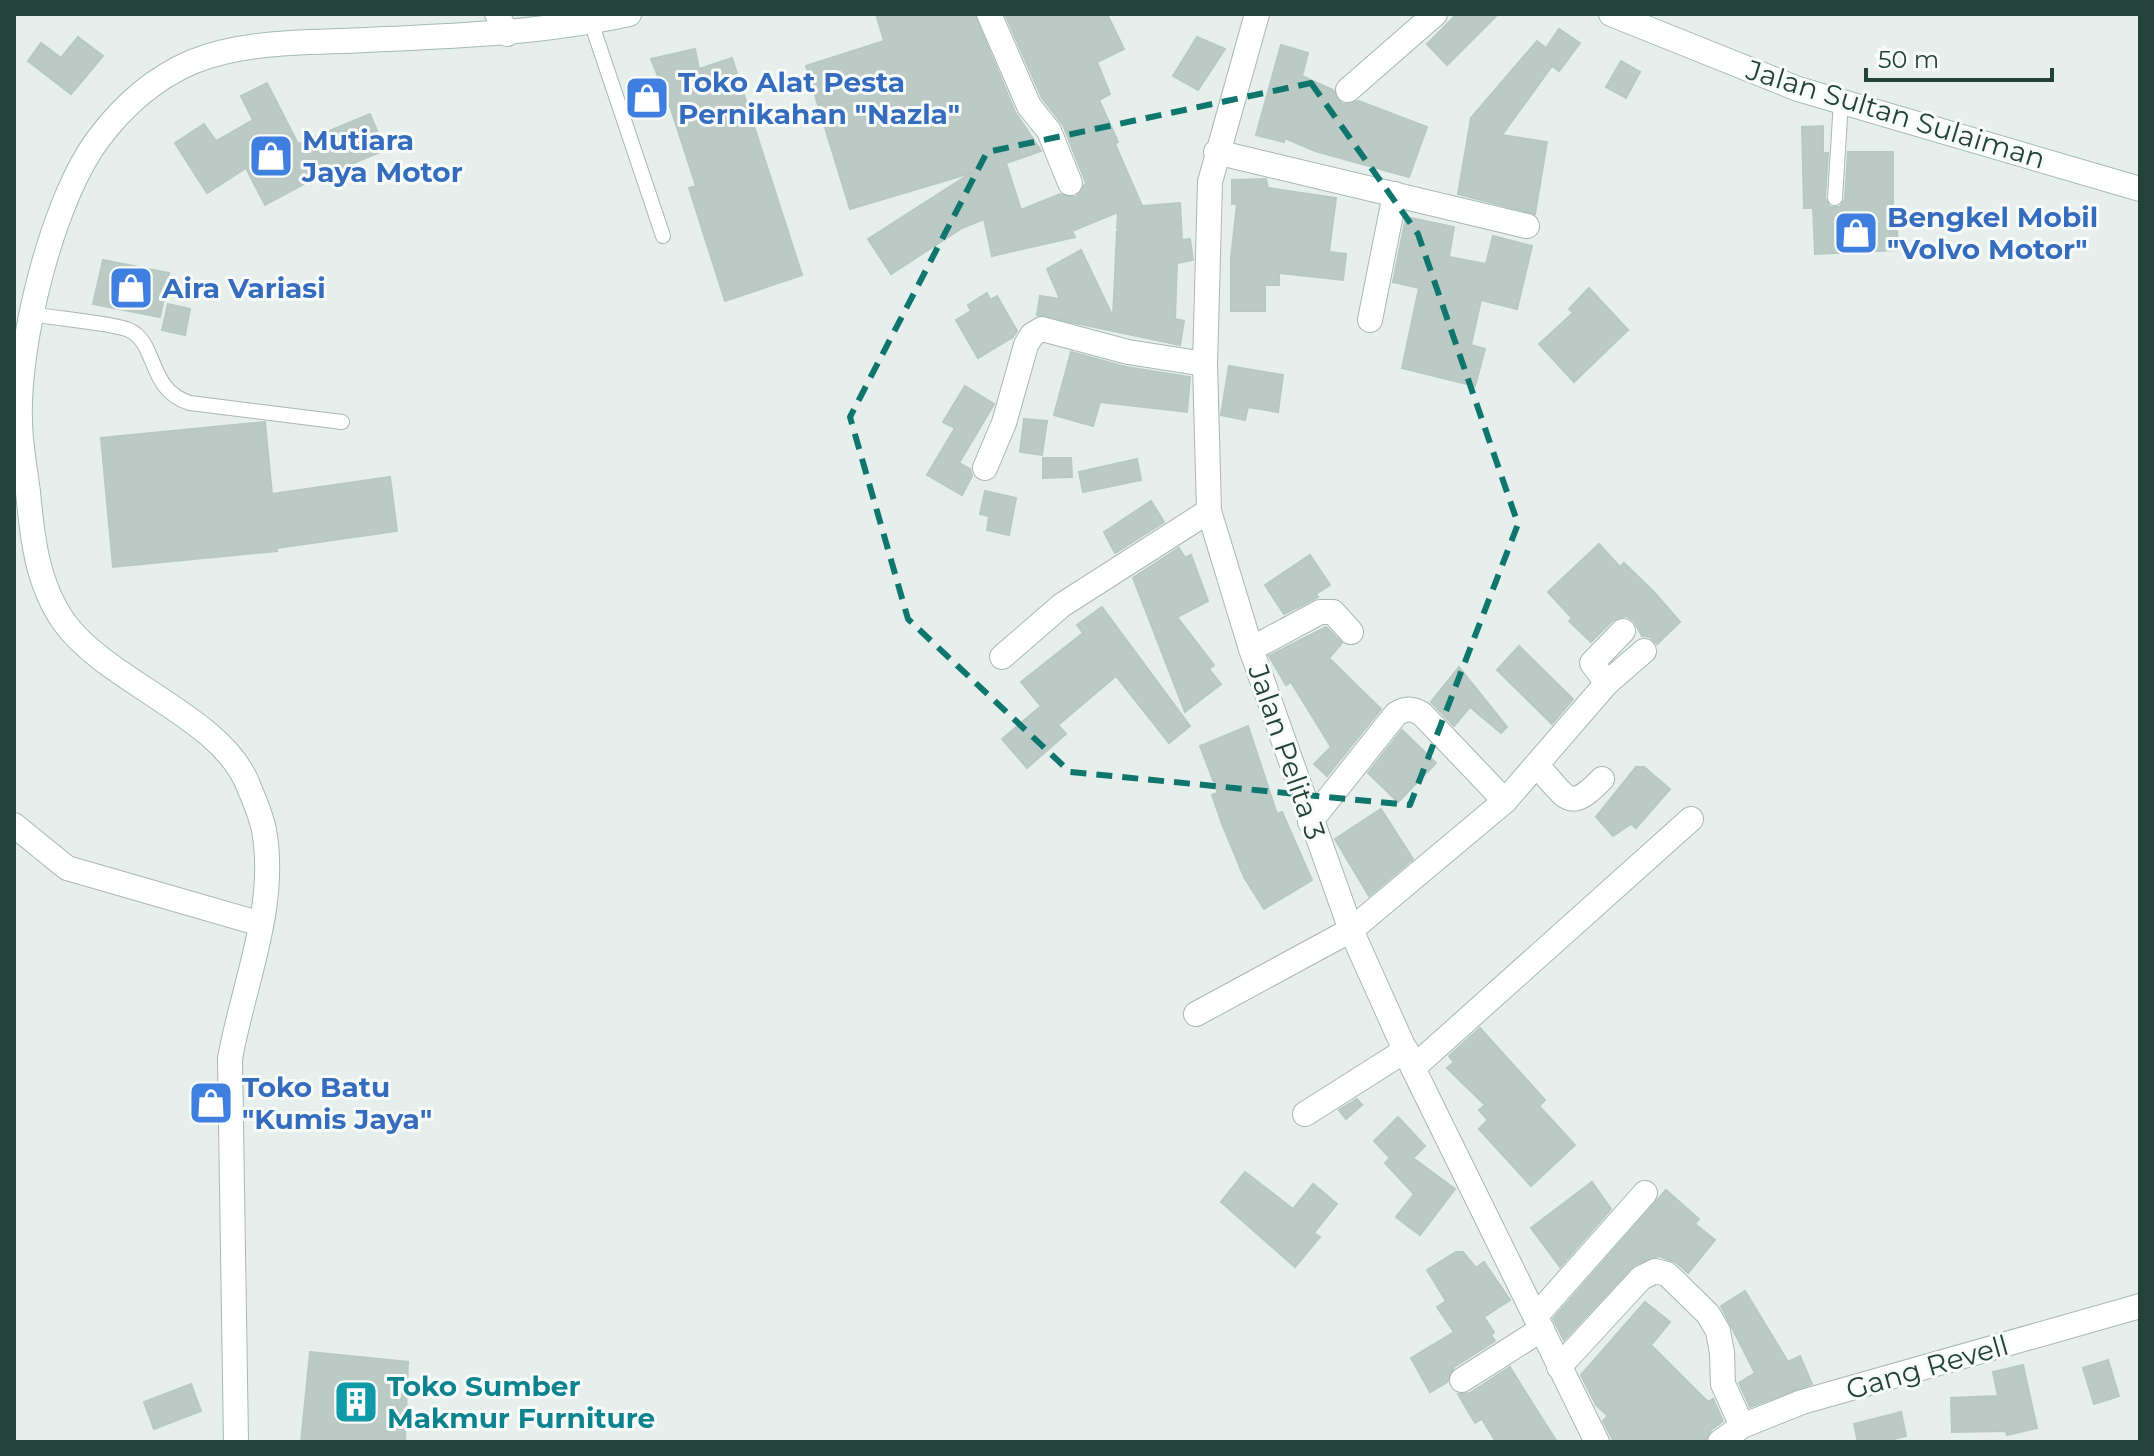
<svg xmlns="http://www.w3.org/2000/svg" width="2154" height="1456" viewBox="0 0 2154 1456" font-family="Montserrat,sans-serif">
	<rect width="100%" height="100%" fill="#e6efeb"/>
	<g fill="#bbcac4" stroke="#b8c9c2" stroke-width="2">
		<polygon points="876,14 974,14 1015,112 1041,151 1006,163 1021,210 1060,194 1076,197 1086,183 1063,125 1042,98 1005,14 1107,14 1124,49 1097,62 1110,94 1099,100 1118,142 1115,144 1142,206 1180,203 1182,240 1190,239 1193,260 1177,263 1175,319 1184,321 1180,345 1037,315 1040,296 1060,299 1047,269 1081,250 1113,317 1117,231 1124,227 1117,228 1118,212 1072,231 1075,237 992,256 984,219 962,228 891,274 868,239 971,173 850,209 806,66 884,41"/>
		<polygon points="1457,14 1498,14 1447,65 1427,44"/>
		<polygon points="1559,29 1580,43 1559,71 1552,66 1502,135 1547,142 1535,214 1458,194 1471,118 1537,41 1546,48"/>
		<polygon points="78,37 103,56 71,94 28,61 41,43 61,58"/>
		<polygon points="1197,37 1225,49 1198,90 1173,76"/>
		<polygon points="1281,45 1308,53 1302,76 1333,90 1342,104 1359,101 1427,127 1409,177 1315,151 1285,138 1284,142 1256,135"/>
		<polygon points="695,49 699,69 732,58 802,275 725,301 689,188 696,186 670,106 639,115 632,88 660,81 651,59"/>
		<polygon points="1621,61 1640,72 1626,98 1606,87"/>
		<polygon points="267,83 298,144 370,114 385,150 342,168 341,164 265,205 246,168 207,193 175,143 204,124 216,141 253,120 241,96"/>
		<polygon points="1823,126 1823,153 1828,153 1825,198 1830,207 1840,207 1845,199 1848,152 1893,152 1893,212 1896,212 1898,250 1815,254 1813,208 1804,208 1802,127"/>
		<polygon points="1266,179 1268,188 1336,198 1329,252 1346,254 1343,280 1279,273 1279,285 1265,285 1265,311 1231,311 1231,258 1237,204 1232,204 1232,180"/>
		<polygon points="1406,217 1454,227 1449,257 1486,264 1493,236 1532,246 1517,309 1481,300 1471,345 1485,349 1475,386 1402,368 1419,288 1393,282"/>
		<polygon points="103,260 169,273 160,317 93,304"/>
		<polygon points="1589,288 1628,330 1574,382 1539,344 1573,313 1569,309"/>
		<polygon points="987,293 990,300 997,296 1017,331 1013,337 978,358 956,320 971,311 968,305"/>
		<polygon points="168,304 190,309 185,335 162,330"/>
		<polygon points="1071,352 1126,367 1190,377 1187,412 1100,402 1093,426 1054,415"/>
		<polygon points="1229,366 1283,375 1278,412 1248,407 1245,420 1221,415"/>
		<polygon points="965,386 994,404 959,463 970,469 972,476 962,495 927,475 955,428 943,422"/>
		<polygon points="1024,419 1047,421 1042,455 1020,452"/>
		<polygon points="265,422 272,494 390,477 397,531 277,548 277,551 113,567 101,438"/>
		<polygon points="1043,458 1071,458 1072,477 1043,478"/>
		<polygon points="1137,459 1141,480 1083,492 1079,472"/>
		<polygon points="985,491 1016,498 1009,535 987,530 989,516 980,514"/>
		<polygon points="1151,501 1164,522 1115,553 1104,532"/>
		<polygon points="1599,544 1620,567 1624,563 1654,592 1680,622 1657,644 1650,637 1642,636 1634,621 1626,616 1613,620 1591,642 1569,621 1572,618 1548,592"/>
		<polygon points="1179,548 1185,558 1191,555 1208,601 1177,617 1214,665 1209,669 1221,684 1185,712 1133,578"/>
		<polygon points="1310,555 1330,585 1316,594 1318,597 1284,614 1265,585"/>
		<polygon points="1102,607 1190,726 1169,743 1116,676 1058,725 1066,734 1027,768 1002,739 1041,706 1021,682 1083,633 1077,625"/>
		<polygon points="1326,627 1342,643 1329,658 1381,709 1327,776 1314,764 1331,747 1291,682 1286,685 1269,656"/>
		<polygon points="1519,646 1573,699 1552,724 1497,670"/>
		<polygon points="1459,667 1507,727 1501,733 1470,707 1454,726 1431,702"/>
		<polygon points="1248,726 1277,814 1282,812 1312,880 1264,909 1244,877 1222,824 1212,795 1218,793 1200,746"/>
		<polygon points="1402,730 1436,763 1398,802 1368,773"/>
		<polygon points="1636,767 1644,767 1670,789 1636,828 1631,824 1613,836 1596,817"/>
		<polygon points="1381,809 1413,859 1369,896 1335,839"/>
		<polygon points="1480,1028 1545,1100 1539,1106 1575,1145 1531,1186 1479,1129 1488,1120 1479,1110 1485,1105 1447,1068 1454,1062 1449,1056"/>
		<polygon points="1357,1099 1362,1105 1346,1119 1339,1110"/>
		<polygon points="1398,1117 1425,1146 1413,1158 1455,1189 1420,1235 1396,1217 1414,1194 1385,1163 1390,1158 1374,1141"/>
		<polygon points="1245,1172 1293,1209 1313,1184 1337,1204 1314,1233 1320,1237 1295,1267 1221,1202"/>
		<polygon points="1592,1182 1611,1209 1560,1267 1531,1228"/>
		<polygon points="1666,1190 1699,1219 1695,1224 1715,1240 1688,1273 1677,1263 1659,1256 1634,1265 1564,1340 1553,1319"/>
		<polygon points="1456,1252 1463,1252 1476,1268 1484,1262 1510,1300 1484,1317 1494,1332 1491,1335 1495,1341 1454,1367 1447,1382 1430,1392 1411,1358 1454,1332 1437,1307 1446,1301 1427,1270"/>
		<polygon points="1745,1291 1788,1362 1800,1356 1812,1384 1750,1407 1739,1383 1755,1373 1721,1306"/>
		<polygon points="1645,1302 1670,1322 1651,1345 1708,1402 1713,1399 1723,1421 1711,1430 1705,1442 1614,1442 1603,1421 1608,1416 1596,1405 1581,1375"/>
		<polygon points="310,1352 408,1362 405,1442 301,1442"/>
		<polygon points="2108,1360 2119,1396 2094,1404 2083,1368"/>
		<polygon points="2023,1365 2037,1428 2007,1435 2006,1431 1952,1432 1951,1398 1998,1396 1993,1372"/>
		<polygon points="1510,1367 1521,1385 1557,1442 1496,1442 1482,1419 1475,1423 1458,1394 1470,1393"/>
		<polygon points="191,1384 201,1411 154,1429 144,1402"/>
		<polygon points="1901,1412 1906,1436 1882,1442 1858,1442 1854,1424"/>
	</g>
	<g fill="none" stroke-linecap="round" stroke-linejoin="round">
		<g stroke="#a8b8b2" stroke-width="16">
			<g id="service">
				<polyline points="591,22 663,236"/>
				<polyline points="1835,198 1841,101"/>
				<path d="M31,314C52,318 113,323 129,330C158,343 147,390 190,403L342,422"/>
			</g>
		</g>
		<g stroke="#a8b8b2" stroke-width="26">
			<g id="minor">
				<polyline points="497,14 507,34"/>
				<polyline points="989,14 1029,106 1049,131 1070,183"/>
				<polyline points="1257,14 1210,182 1205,364 1209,511 1251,649 1351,930 1413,1068 1597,1442"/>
				<polyline points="1348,90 1435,14"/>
				<polyline points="1216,152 1527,226"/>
				<polyline points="1370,320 1395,194"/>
				<polyline points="985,468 1004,423 1026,345 1032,335 1042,329 1128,352 1205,364"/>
				<polyline points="1251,649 1320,612 1333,612 1351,632"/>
				<polyline points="1002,657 1062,605 1209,511"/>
				<polyline points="1607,683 1592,663 1623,631"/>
				<path d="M1537,766C1567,796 1567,815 1602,779"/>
				<path d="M1310,822L1396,714C1406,708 1412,708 1422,714L1505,801"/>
				<polyline points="14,825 67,868 261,924"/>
				<polyline points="1196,1014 1351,930 1505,801 1607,683 1644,651"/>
				<polyline points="1413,1068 1691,819"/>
				<polyline points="1305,1114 1406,1050"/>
				<polyline points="1536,1316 1645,1193"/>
				<polyline points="1559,1367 1641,1278 1655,1271 1667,1274 1708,1314 1718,1331 1722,1353 1723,1384 1742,1426"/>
				<polyline points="1462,1380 1542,1329"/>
				<polyline points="1720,1442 1742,1426 1802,1402 2140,1306"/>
			</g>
		</g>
		<g stroke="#a4bbb3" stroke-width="26">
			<g id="secondary">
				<polyline points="1611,14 1798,89 2140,189"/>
				<path d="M236,1442L230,1059C243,984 278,907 264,830C261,815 254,799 248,785C222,717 107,682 64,622C37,584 32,536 28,492C25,468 20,444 20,420C17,344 53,198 99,138C123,106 155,78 192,62C246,40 309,43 366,40C455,36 542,33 629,14"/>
			</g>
		</g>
		<use href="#service" stroke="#fff" stroke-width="14"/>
		<use href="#minor" stroke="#fff" stroke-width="24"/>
		<use href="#secondary" stroke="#fff" stroke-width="24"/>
	</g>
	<path fill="none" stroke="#0f766e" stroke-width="6" stroke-dasharray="16 10" stroke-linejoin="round" d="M1311,83L1418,234L1518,524L1410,805L1070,772L908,619L850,417L987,152Z"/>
	<defs>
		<g id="shop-square" transform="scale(2.3)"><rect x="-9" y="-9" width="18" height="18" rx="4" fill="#3f7fe0" stroke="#f7fbf9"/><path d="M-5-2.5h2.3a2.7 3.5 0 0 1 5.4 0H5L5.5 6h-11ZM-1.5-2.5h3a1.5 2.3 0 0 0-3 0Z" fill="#fff"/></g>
		<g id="building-square" transform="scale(2.3)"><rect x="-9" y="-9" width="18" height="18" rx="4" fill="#0f9aa8" stroke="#f7fbf9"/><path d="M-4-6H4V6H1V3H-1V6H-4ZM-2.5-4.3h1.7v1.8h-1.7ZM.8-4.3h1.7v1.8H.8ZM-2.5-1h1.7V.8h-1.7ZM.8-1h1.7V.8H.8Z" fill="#fff"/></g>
	</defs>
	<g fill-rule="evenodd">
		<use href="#shop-square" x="647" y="98"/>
		<use href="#shop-square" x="271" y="156"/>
		<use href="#shop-square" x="1856" y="233"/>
		<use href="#shop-square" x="131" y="288"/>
		<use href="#shop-square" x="211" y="1103"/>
		<use href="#building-square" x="356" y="1402"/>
	</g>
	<g text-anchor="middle" stroke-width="6" stroke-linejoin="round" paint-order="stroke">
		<g font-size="28" font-weight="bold" fill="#366cbe" stroke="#f7fbf9" text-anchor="start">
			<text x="678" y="92">Toko Alat Pesta<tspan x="678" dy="32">Pernikahan "Nazla"</tspan></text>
			<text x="302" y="150">Mutiara<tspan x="302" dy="32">Jaya Motor</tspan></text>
			<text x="1887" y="227">Bengkel Mobil<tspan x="1887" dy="32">"Volvo Motor"</tspan></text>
			<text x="162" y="298">Aira Variasi</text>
			<text x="242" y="1097">Toko Batu<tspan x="242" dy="32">"Kumis Jaya"</tspan></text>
		</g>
		<g font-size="28" fill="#24423a" stroke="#f7fbf9">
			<text transform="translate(1896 114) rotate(17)" y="10">Jalan Sultan Sulaiman</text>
			<text transform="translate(1287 752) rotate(71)" y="10">Jalan Pelita 3</text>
			<text transform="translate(1927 1367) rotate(-16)" y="10">Gang Revell</text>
		</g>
		<g font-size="28" font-weight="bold" fill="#0d838f" stroke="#f7fbf9" text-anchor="start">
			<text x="387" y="1396">Toko Sumber<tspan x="387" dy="32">Makmur Furniture</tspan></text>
		</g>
	</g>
	<rect width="2154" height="1456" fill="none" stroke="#24423a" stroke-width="32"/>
	<path d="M1866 68v12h186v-12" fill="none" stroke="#24423a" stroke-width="4"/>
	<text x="1878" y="68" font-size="24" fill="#24423a" stroke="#f7fbf9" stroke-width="6" paint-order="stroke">50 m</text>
</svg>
